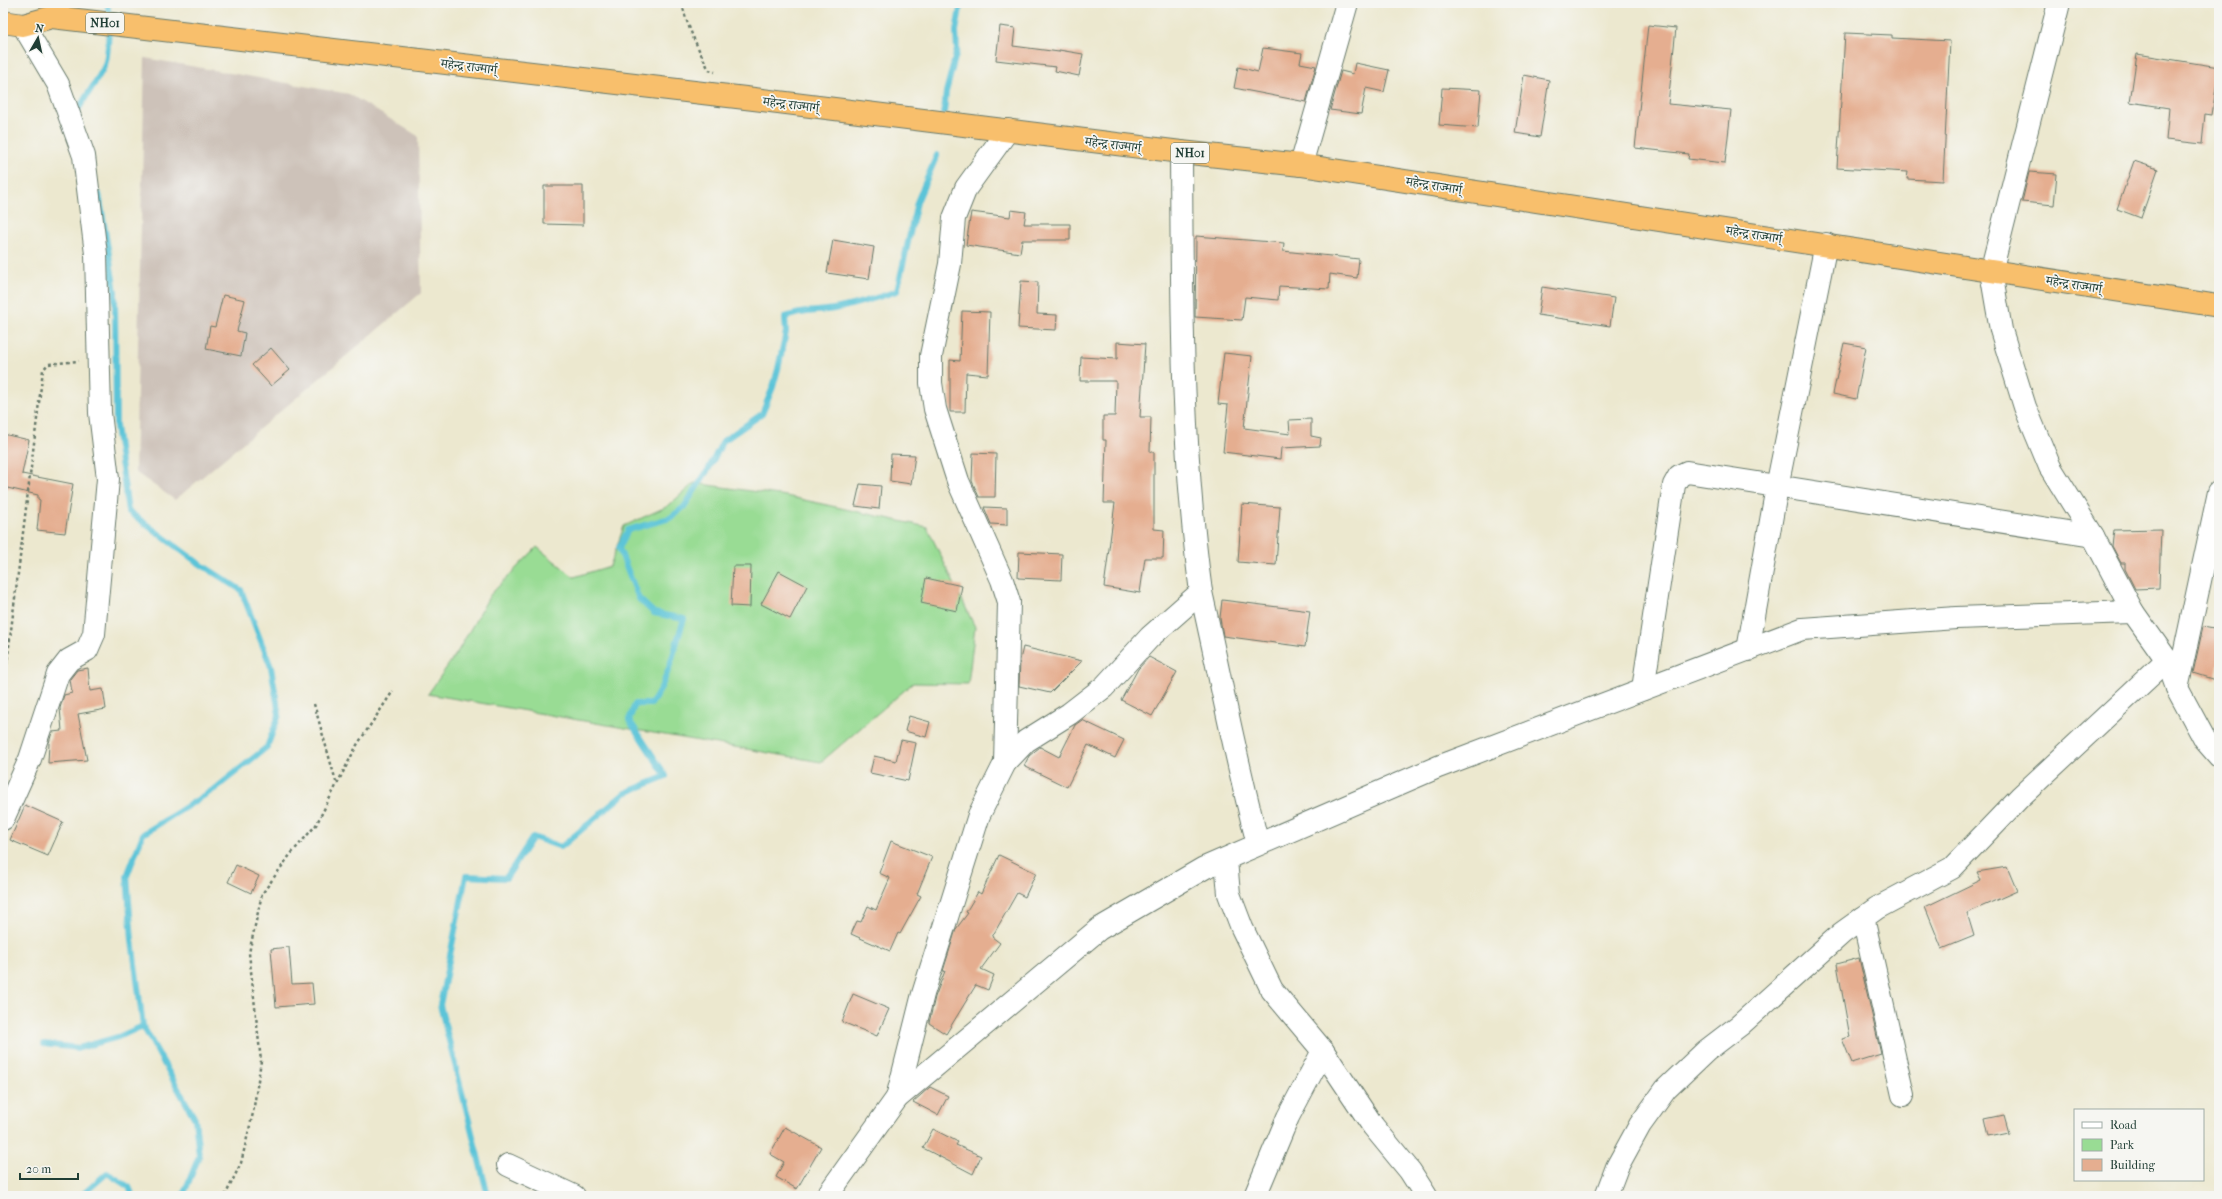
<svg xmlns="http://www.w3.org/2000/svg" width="2222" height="1199" viewBox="0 0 2222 1199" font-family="'IM FELL French Canon','Noto Serif Devanagari',serif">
	<rect width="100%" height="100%" fill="#f6f6f2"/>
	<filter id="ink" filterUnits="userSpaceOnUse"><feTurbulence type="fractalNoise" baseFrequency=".025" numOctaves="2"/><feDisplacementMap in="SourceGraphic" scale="8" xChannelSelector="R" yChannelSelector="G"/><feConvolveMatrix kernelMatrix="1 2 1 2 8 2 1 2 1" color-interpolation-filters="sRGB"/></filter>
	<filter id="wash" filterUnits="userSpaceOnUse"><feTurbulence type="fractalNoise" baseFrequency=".012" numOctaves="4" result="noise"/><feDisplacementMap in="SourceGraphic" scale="16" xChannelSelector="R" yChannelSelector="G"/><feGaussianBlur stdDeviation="0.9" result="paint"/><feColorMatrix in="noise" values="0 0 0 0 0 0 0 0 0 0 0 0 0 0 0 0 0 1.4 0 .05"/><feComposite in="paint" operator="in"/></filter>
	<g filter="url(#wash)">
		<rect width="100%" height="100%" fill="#ece8cf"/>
		<polygon fill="#cdc2b9" points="145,58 349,94 418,136 421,293 175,500 135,472"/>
		<polygon fill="#99dc94" stroke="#5c8c64" points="694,483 786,496 927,527 975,627 968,684 913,683 821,762 428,694 458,651 490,595 537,547 574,577 610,566 624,526 668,506"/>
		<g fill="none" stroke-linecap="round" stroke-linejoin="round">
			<g stroke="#5bc4d8" stroke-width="6">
				<polyline points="944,112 946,92 957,50 956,31 961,3"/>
				<path d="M77,114V112C85,97 96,83 104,67C109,58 110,13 107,3"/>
				<polyline points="99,194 115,292 116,426 128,511 197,562 241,590 271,667 279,715 267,747 216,788 143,834 127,876 132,940 143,1026 195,1119 199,1156 183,1196"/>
				<polyline points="44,1044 79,1048 118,1037 143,1026"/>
				<polyline points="81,1196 107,1173 129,1187 133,1196"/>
				<path d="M488,1196L440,1005L466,876L506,878L533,837L561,847L625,793L666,776L629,720L635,704H651C668,683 675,645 684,619L654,613L639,599L619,548L628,530L670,518L684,507L709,468L723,441L762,414L773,387L778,369L786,332L785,317C803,310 816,312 834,309C856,305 876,298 897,291L917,202L937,155"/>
			</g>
		</g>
		<g id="blocks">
			<g fill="#e5ae90">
				<polygon points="1648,25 1676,28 1668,104 1731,110 1725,163 1688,159 1689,154 1635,148"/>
				<polygon points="1000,26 1015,28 1013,46 1059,52 1059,50 1083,54 1079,76 1055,71 1056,67 996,60"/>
				<polygon points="1845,33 1892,35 1892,38 1950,41 1943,181 1907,179 1908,172 1837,168"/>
				<polygon points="1263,48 1302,53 1300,63 1316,66 1306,102 1234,88 1238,67 1258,72"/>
				<polygon points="2137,54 2219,67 2212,115 2205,114 2202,144 2166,140 2169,108 2130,102"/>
				<polygon points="1355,63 1389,70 1384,92 1366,88 1361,114 1330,110 1341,71 1353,74"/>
				<polygon points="1524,75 1549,80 1540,137 1515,133"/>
				<polygon points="1442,88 1481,90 1478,128 1439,125"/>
				<polygon points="2134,161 2158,169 2141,218 2117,209"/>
				<polygon points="2029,172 2057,174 2054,205 2022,202"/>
				<polygon points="544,186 583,186 583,225 544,224"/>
				<polygon points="1011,210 1026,212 1024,224 1070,224 1070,240 1022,240 1020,253 966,245 971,212 1010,217"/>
				<polygon points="1196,236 1284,243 1283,251 1359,259 1357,278 1330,274 1329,289 1279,286 1278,300 1245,297 1242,320 1195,317"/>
				<polygon points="833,240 874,247 869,279 827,273"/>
				<polygon points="1021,281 1038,282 1037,314 1057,315 1056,330 1018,328"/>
				<polygon points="1542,287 1614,298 1610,326 1538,315"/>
				<polygon points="223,295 245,300 237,331 245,333 241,356 206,349 210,326 215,327"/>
				<polygon points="962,311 990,312 988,375 966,373 965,412 950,412 950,360 960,361"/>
				<polygon points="1117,342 1145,344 1140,417 1151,417 1150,452 1154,452 1154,529 1164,530 1163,558 1145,558 1140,593 1104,587 1115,503 1104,503 1106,440 1103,440 1103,416 1115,416 1116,381 1080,381 1081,357 1117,359"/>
				<polygon points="1844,343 1866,347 1856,399 1833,394"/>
				<polygon points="271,348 290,370 271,386 252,365"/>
				<polygon points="1224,353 1252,356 1244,428 1290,434 1289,420 1311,419 1311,436 1321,438 1320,446 1281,448 1280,459 1223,452 1228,405 1218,404"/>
				<polygon points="3,434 29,440 22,474 73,484 65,533 37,530 40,500 38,499 38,495 3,487"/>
				<polygon points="973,453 996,454 995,497 979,497 972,481"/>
				<polygon points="891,454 915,455 911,484 890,481"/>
				<polygon points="860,484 881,486 879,509 855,506"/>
				<polygon points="1242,504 1280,507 1276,565 1238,562"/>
				<polygon points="984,507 1007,508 1007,525 991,524"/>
				<polygon points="2161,529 2159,588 2135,589 2125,569 2125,563 2121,563 2112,546 2114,530"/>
				<polygon points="1019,552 1062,554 1061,580 1018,578"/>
				<polygon points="733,566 751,566 750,607 731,606"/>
				<polygon points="779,571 807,586 790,619 761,604"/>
				<polygon points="926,578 962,586 957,611 921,603"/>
				<polygon points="1222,600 1310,611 1305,647 1223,636 1220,618"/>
				<polygon points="2203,627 2219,630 2219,662 2215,680 2193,673"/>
				<polygon points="1023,647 1082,661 1050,693 1019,686 1020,660"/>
				<polygon points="1149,657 1177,672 1152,716 1121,700 1138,669"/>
				<polygon points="88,668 90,691 103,689 106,709 78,714 87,760 48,763 49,743 52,732 62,731 60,708 64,695 72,693 70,679 77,670"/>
				<polygon points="909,716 930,722 926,737 905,731"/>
				<polygon points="1082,720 1124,740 1115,758 1088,745 1067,787 1024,766 1029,756 1040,747 1059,757 1075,725"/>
				<polygon points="901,740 916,743 908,781 870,773 874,756 896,761"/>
				<polygon points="25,805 63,822 48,856 10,840"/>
				<polygon points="891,841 932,857 917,894 921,896 900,934 898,933 890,951 851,934 857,921 861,922 868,906 876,910 890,878 879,873"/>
				<polygon points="999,855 1036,873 1025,897 1017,893 992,937 1000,943 981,969 994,975 988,990 976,985 946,1034 929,1023 935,997 945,971 943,971 956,929 968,913 966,912 978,892 981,894"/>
				<polygon points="236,865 259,876 251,893 228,882"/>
				<polygon points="2007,867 2017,891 1967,913 1974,936 1942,949 1925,907 1981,880 1977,872"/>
				<polygon points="289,947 292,984 312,983 314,1004 276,1007 271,949"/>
				<polygon points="1859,958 1881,1054 1852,1063 1842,1039 1850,1037 1837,964"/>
				<polygon points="853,994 889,1009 877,1036 842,1022"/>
				<polygon points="930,1087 948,1096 938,1115 913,1102"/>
				<polygon points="2004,1115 2009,1133 1989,1137 1985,1119"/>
				<polygon points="785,1127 821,1147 797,1189 776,1177 784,1162 770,1154"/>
				<polygon points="933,1129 958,1142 956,1145 981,1156 973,1174 923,1148"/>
			</g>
		</g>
	</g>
	<g filter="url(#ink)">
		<use href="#blocks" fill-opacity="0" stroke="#67796a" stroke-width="1"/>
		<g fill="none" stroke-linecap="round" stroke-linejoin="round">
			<g stroke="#67796a" stroke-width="24">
				<g id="minor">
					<polyline points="2059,3 1991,272 2001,330 2025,407 2050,467 2093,536 2133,612 2167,660 2177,688 2205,740 2219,756"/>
					<polyline points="1301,165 1347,3"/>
					<path d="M1201,592C1220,676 1236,761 1258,844"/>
					<polyline points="1748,650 1777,487 1826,244"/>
					<polyline points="2177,688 2219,492"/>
					<polyline points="1643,689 1674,485 1679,476 1687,472 2093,536"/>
					<polyline points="1005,763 1009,602 1002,580 958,481 935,409 931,383 931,356 950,264 954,218 966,188 1008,130"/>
					<polyline points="3,819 30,759 58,674 69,660 87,650 94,634 108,479 100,413 96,254 84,156 58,84 23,25"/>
					<polyline points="1226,860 1229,894 1242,928 1272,990 1323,1051 1373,1126 1410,1171 1426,1196"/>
					<polyline points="1863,918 1903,1095"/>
					<polyline points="897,1098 1099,929 1204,868 1438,767 1802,629 1956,618 2133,612"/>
					<polyline points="508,1165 574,1196"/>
					<path d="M827,1196L897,1098L923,994L979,815L1005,763L1026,741L1069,714L1104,687L1150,637L1201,592C1181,447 1182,299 1181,152"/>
					<polyline points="1255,1196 1288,1117 1323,1051"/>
					<polyline points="1606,1196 1617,1167 1640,1125 1666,1089 1706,1051 1740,1025 1842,933 1877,908 1952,868 2020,797 2167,660"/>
				</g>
			</g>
			<g stroke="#67796a" stroke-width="24">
				<polyline id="highway" points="3,22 23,25 52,17 754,99 1181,152 1301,165 2219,306"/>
			</g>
			<g stroke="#67796a" stroke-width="2.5" stroke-dasharray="3 3" stroke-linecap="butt">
				<path d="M682,3C687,27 698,48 709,70L715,72"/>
				<polyline points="6,671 43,370 48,364 79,361"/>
				<polyline points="314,704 337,785"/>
				<polyline points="225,1196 241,1163 253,1113 261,1061 249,953 262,894 290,855 316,825 357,745 393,691"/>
			</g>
			<use href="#minor" stroke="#fff" stroke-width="22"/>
			<use href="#highway" stroke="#f8bf6c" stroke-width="22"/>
		</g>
	</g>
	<g text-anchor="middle" stroke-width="3.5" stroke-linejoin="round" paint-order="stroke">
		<g fill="#f6f6f2" stroke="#60746d" stroke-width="1">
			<rect x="86" y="13" width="38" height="20" rx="3"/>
			<rect x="1171" y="143" width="38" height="20" rx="3"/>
		</g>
		<g font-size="12" font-weight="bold" fill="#1f3d34">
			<text x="105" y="27">NH01</text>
			<text x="1190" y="157">NH01</text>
		</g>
		<g font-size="13" fill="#1f3d34" stroke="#f6f6f2">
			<text transform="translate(469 66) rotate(7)" y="5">महेन्द्र राज्मार्ग्</text>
			<text transform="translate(791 104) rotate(7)" y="5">महेन्द्र राज्मार्ग्</text>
			<text transform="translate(1113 144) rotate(7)" y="5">महेन्द्र राज्मार्ग्</text>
			<text transform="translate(1434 185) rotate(9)" y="5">महेन्द्र राज्मार्ग्</text>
			<text transform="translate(1754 234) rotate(9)" y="5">महेन्द्र राज्मार्ग्</text>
			<text transform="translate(2074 284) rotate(9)" y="5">महेन्द्र राज्मार्ग्</text>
		</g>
	</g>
	<rect width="2222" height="1199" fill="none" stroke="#f6f6f2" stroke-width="16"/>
	<rect x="2074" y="1109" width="130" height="72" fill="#f6f6f2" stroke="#a0aca6"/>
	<rect x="2082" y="1122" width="20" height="6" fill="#ffffff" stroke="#a0aca6"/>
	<text x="2110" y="1129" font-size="12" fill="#1f3d34">Road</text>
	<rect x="2082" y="1139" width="20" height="12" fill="#99dc94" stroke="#a0aca6"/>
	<text x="2110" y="1149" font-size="12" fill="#1f3d34">Park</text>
	<rect x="2082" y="1159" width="20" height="12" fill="#e5ae90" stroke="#a0aca6"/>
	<text x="2110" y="1169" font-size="12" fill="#1f3d34">Building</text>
	<g transform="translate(38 38) rotate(9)" stroke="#f6f6f2" stroke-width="3" paint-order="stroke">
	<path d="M0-3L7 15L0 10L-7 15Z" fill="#1f3d34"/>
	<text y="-6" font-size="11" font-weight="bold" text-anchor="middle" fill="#1f3d34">N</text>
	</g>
	<path d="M20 1173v6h58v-6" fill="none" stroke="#1f3d34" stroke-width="2"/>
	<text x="26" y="1173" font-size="12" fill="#1f3d34" stroke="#f6f6f2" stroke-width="3" paint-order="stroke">20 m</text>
</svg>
